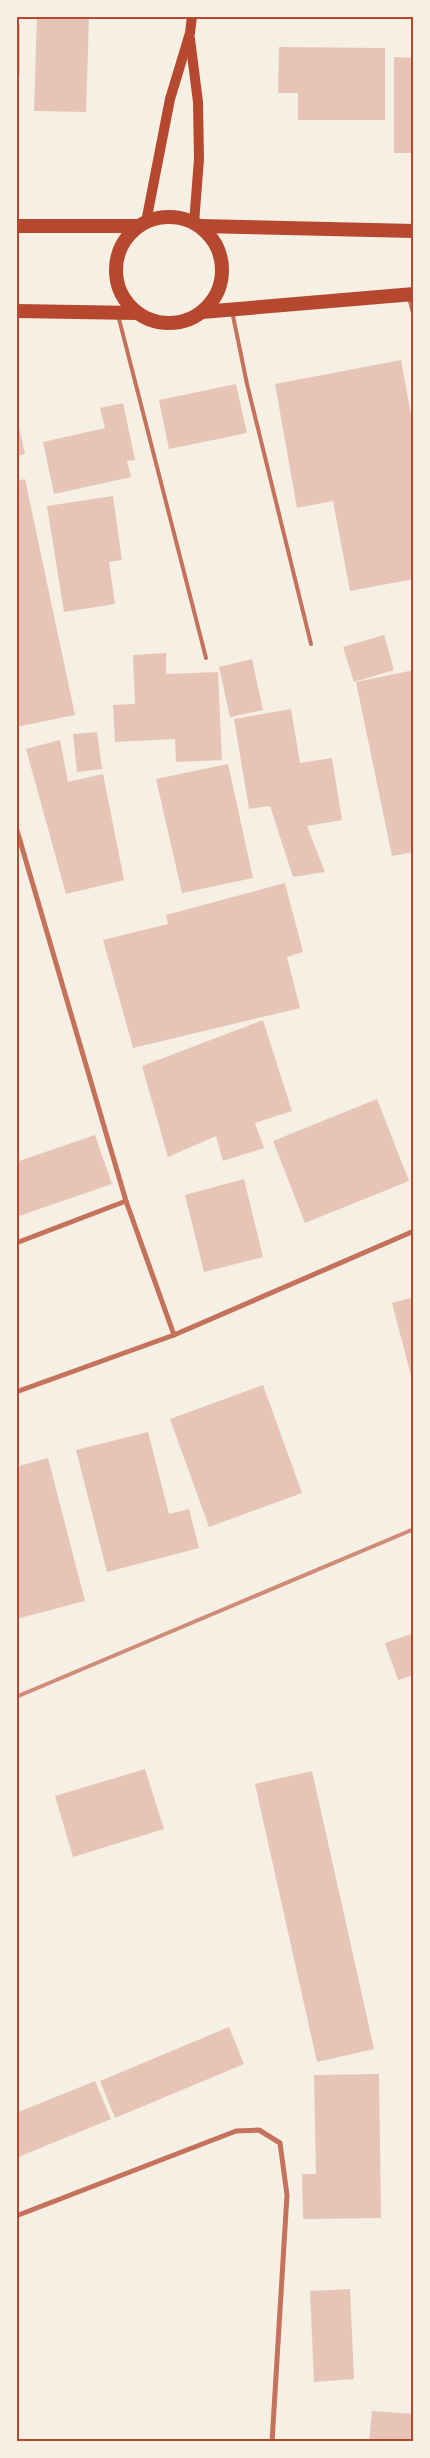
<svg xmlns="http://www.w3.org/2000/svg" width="430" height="2458" viewBox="0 0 430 2458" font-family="'Fira Sans Condensed',sans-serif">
	<rect width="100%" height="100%" fill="#f6efe4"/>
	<g fill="#e6c5b7">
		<polygon points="37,16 89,16 86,112 34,111"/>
		<rect x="16" y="24" width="4" height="53"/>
		<polygon points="279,47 385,48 385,120 298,120 298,93 278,93"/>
		<polygon points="394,57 414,58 414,153 394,153"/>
		<polygon points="401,360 414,431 414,579 350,591 333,501 297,508 275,384"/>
		<polygon points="236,384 247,433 169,449 159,400"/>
		<polygon points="123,403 135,460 127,461 131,477 54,494 43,442 105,428 100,408"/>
		<polygon points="16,415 25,454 16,456"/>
		<polygon points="25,479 75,715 16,727 16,481"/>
		<polygon points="113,496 122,560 109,562 115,604 64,612 47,506"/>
		<polygon points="384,635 394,670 354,682 343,647"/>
		<polygon points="166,653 166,674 218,672 222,760 176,762 175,739 115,742 113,705 135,704 133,655"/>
		<polygon points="252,659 263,710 230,717 219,667"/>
		<polygon points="414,670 414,852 392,856 356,682"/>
		<polygon points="291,709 300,763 332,758 342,820 307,826 325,872 293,877 270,806 249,809 234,719"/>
		<polygon points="97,732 102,769 77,772 73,734"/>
		<polygon points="60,740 68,782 103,774 124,880 66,894 26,749"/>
		<polygon points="228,764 253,878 182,893 156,779"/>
		<polygon points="285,883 303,952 287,957 300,1008 133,1048 103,940 168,924 166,915"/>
		<polygon points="263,1020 292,1111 255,1123 264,1148 223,1161 216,1136 168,1157 142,1066"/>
		<polygon points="377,1099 409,1181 305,1223 273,1141"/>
		<polygon points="95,1135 112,1184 16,1217 16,1162"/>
		<polygon points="244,1179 263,1257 204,1272 185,1195"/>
		<polygon points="414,1297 414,1383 413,1383 392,1303"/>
		<polygon points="263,1385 302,1493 209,1527 170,1419"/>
		<polygon points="148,1432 169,1514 189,1509 199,1548 107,1572 76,1450"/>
		<polygon points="48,1458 85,1601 16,1619 16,1467"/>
		<polygon points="414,1633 414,1675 398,1680 385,1643"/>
		<polygon points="145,1769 164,1829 73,1857 55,1796"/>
		<polygon points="312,1771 374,2049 317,2062 255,1784"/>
		<polygon points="229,2027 244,2064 115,2118 100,2081"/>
		<polygon points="379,2074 381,2218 303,2219 302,2174 316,2174 314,2075"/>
		<polygon points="95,2081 111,2119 16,2158 16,2113"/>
		<polygon points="350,2289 354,2379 314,2382 310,2291"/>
		<polygon points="372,2411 414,2414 412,2442 369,2442"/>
	</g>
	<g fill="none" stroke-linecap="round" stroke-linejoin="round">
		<g stroke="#c5725c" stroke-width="4">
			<polyline points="232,311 247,384 311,644"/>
			<polyline points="118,315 206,658"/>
		</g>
		<g stroke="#c5725c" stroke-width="5">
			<polyline points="409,295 414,315"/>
			<polyline points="16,827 126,1201"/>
			<polyline points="16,1243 126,1201 174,1335"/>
			<polyline points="16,1392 174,1335 414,1231"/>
			<polyline points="16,2216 236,2131 259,2130 280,2143 287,2195 272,2442"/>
		</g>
		<g stroke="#b5482f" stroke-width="10">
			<polyline points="190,39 198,102 199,159 194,223"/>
			<polyline points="146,222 170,99 190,33 192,16"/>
		</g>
		<g stroke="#b5482f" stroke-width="14">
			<circle cx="169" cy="270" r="53"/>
			<polyline points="16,226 139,226"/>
			<polyline points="199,226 414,231"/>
			<polyline points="16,311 137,313"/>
			<polyline points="202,312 414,294"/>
		</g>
		<polyline stroke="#cf8b77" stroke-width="4" points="16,1697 414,1529"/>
	</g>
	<rect width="430" height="2458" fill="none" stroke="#f6efe4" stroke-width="35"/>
	<rect x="18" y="18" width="394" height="2422" fill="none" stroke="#b5482f" stroke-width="2"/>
</svg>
